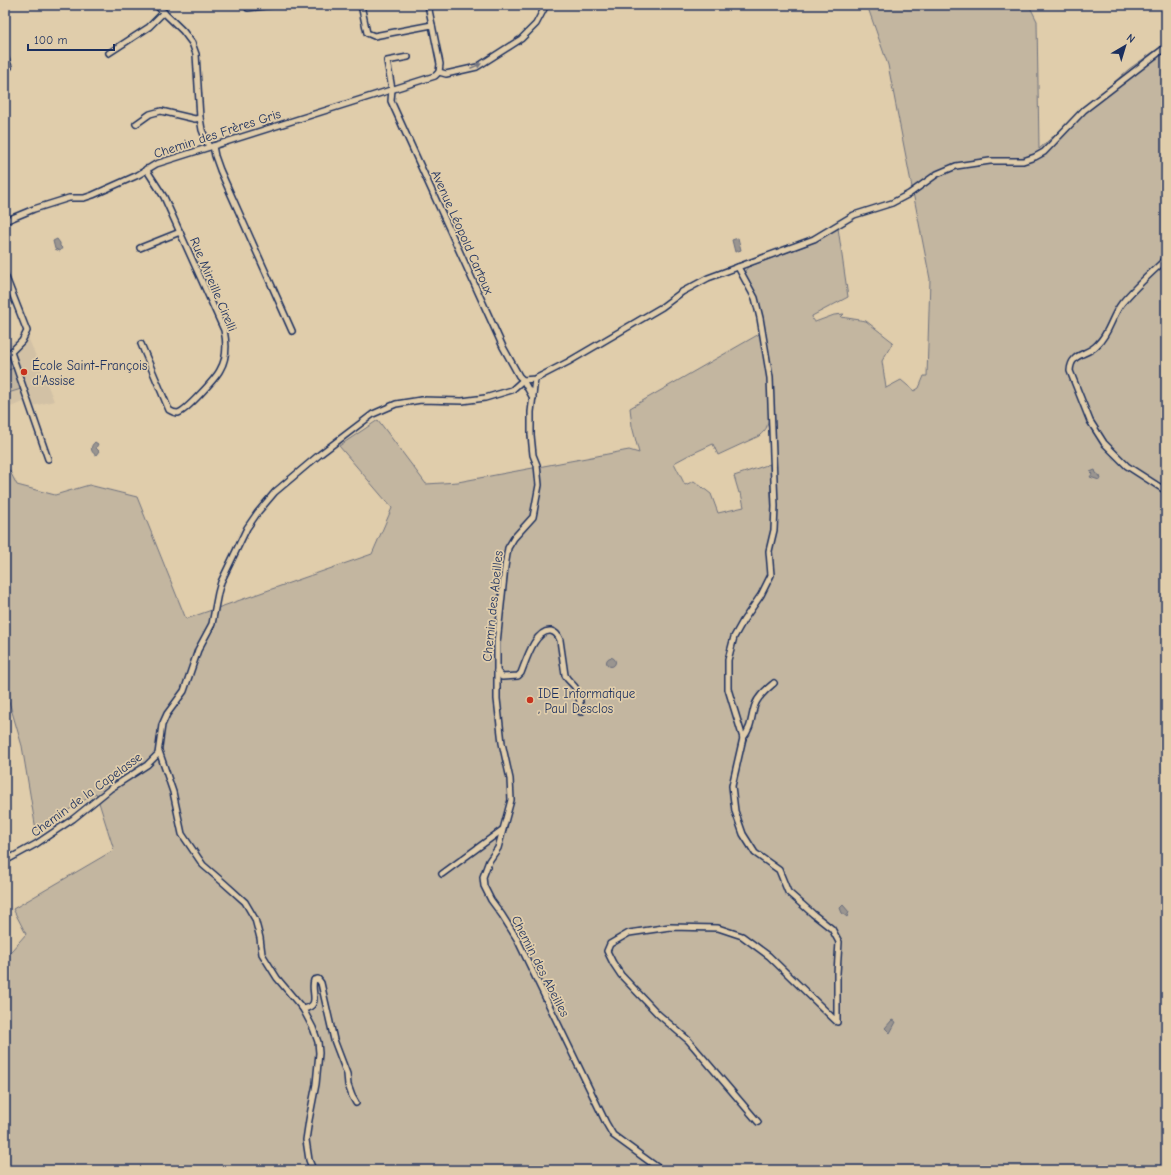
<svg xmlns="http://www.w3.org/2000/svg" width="1171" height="1175" viewBox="0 0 1171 1175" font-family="'Comic Neue',sans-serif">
	<rect width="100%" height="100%" fill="#e0cdab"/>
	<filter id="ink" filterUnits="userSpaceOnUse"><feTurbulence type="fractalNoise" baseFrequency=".025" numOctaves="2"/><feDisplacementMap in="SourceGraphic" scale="8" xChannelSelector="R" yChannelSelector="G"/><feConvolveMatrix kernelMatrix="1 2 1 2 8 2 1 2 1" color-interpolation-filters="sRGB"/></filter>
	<g filter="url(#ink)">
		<polygon fill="#d2c1a5" points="28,337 54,401 29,407 26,401 5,409 5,344"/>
		<g fill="#c3b6a0" stroke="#6f727f">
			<path d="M867,5H1029L1037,21L1039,149L1129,69L1166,43V1170H5V958L26,934L13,909L114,850L96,793L36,830L22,746L5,688V462L17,485L55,495L89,485L137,497L186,619L372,554L392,508L339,446L378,420L426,484L458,482L629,450L639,453L632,426L630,408L761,333L768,380L767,381C769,391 771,417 767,426C766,430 762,433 759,436L718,455L713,444L687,456L674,463L685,485L694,481L711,494L718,513L744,507L741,493H739L734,476L770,464L772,521L777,525L773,384L763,319L757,299L745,275V271L748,267L807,245L838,228L848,297L812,316L813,321L815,322L834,315L844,314L841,317L866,321L889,339L893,342L882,361L886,388L901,380L914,391L919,388L924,376H927L930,279L888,65Z"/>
			<polygon points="14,368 21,389 8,393 5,384 5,371"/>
		</g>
		<g fill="#9a9590" stroke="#676c7c">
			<polygon points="738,238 741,250 735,252 732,240"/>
			<polygon points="57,239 60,243 60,246 62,248 60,251 55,249 53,241"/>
			<path d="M95,442L98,444L96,448L99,451L96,455C90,452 90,446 95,442Z"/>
			<polygon points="1095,470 1096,473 1100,476 1101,479 1099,480 1090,477 1092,474 1090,472"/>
			<circle cx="611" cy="662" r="4.5"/>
			<polygon points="843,905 849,912 847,917 842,913 840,908"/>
			<polygon points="892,1020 896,1022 890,1033 885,1028"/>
		</g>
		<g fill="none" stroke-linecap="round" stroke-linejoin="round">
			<g stroke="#1b2f5e" stroke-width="8">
				<g id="minor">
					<polyline points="156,5 183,31 192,43 196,54 200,118 202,130 209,147"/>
					<polyline points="361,5 367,33 374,36 432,25"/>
					<polyline points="428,5 440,64 439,72"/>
					<polyline points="315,6 319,5"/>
					<polyline points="248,8 273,5"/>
					<polyline points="109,53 149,27 164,12"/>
					<polyline points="5,57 9,67"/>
					<polyline points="408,57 387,61 392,89 391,101 503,347 519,376 523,380 533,398"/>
					<polyline points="439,72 446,74 477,67 521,39 536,24 546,5"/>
					<polyline points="136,124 150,114 161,111 195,119 200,118"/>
					<polyline points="213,146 215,156 220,170 292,331"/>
					<polyline points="5,221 34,209 69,198 84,198 93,195 138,175 156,164 435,76 439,72"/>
					<polyline points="140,248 180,232"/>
					<path d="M1166,259C1151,273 1135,287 1122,303C1111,317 1110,333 1097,345C1087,356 1071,352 1070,371L1090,421L1104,443L1127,466L1166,491"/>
					<polyline points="738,267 755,298 760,318 770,378 775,506 774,530 769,551 771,575 761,595 743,621 734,637 728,660 728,689 743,738 732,786 735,811 743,834 755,853 779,870 788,892 813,914 832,929 839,942 837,973 837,1022 769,956 742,936 718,928 670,927 629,933 610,944 607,951 613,963 621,975 658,1014 688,1040 758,1122"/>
					<polyline points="5,275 27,331 22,341 11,352 48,459"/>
					<path d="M141,344L169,410C172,412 175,413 178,413C186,411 216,378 220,370C227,358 227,344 224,330L164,197L146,169"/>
					<polyline points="535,379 531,412 531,435 533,455 537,465 539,485 533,517 514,538 508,548 505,567 497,643 497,699 502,743 510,779 511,800 498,848 489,861 483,877 484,886 491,900 502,915 517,939 606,1123 613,1135 661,1170"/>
					<polyline points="523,380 535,379 568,362 662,307 682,292 708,278 814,239 854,215 892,203 909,194 937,174 956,166 990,161 1023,161 1035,157 1044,152 1084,110 1166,47"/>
					<path d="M497,671L502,677L518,676L521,673C526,661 535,629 551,631C556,632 558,635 560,640L565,675C567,680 571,682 575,687C580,694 580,703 581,712"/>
					<path d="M743,738C752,728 751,716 755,705C758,696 767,689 774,683"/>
					<polyline points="159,751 173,792 182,834 203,865 225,884 245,902 255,919 260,938 262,954 277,978 303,1009 313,1028 318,1042 319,1053 316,1084 309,1120 306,1140 309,1160 313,1170"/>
					<polyline points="5,861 36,844 73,819 110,789 147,765 158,754 162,725 167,714 184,691 198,650 212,624 218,593 221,582 247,528 258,512 275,492 319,455 373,414 396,404 421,400 462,401 485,398 512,390 523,380"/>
					<polyline points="442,874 502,830"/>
					<path d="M303,1009C322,1006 310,992 314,980L318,979L321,983L334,1040L347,1074L348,1085L352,1096L356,1103"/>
				</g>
			</g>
			<use href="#minor" stroke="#e0cdab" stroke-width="5"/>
		</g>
		<defs><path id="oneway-solid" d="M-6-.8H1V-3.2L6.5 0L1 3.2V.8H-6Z"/></defs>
		<use fill="#747681" href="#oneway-solid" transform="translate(476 66) rotate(-22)"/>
	</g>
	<g fill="#c8321e" stroke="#e0cdab" stroke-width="1.5">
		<circle cx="24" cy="372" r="4"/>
		<circle cx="530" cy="700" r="4"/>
	</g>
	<g text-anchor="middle" stroke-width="3.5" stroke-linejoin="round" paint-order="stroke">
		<g font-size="13" fill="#1b2f5e" stroke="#e0cdab">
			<text transform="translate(217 133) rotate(-18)" y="5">Chemin des Frères Gris</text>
			<text transform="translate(463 232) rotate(66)" y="5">Avenue Léopold Cartoux</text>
			<text transform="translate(214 284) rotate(67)" y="5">Rue Mireille Cirelli</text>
			<text transform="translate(492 606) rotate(-84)" y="5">Chemin des Abeilles</text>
			<text transform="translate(86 794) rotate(-36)" y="5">Chemin de la Capelasse</text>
			<text transform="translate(541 966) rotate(63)" y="5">Chemin des Abeilles</text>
		</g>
		<g font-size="13" fill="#1b2f5e" stroke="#e0cdab" text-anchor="start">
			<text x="32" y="370">École Saint-François<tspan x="32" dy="15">d'Assise</tspan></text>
			<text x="538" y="698">IDE Informatique<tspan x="538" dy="15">, Paul Desclos</tspan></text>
		</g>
	</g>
	<rect width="1171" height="1175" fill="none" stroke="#e0cdab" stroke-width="20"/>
	<rect x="10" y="10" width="1151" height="1155" fill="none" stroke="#1b2f5e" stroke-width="1.5" filter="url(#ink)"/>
	<g transform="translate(1125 46) rotate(38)" stroke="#e0cdab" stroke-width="3" paint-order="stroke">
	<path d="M0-3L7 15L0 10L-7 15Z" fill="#1b2f5e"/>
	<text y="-6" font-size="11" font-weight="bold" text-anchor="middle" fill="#1b2f5e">N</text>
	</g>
	<path d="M28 44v6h86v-6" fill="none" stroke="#1b2f5e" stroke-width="2"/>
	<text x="34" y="44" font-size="12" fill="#1b2f5e" stroke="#e0cdab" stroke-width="3" paint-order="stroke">100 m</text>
</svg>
